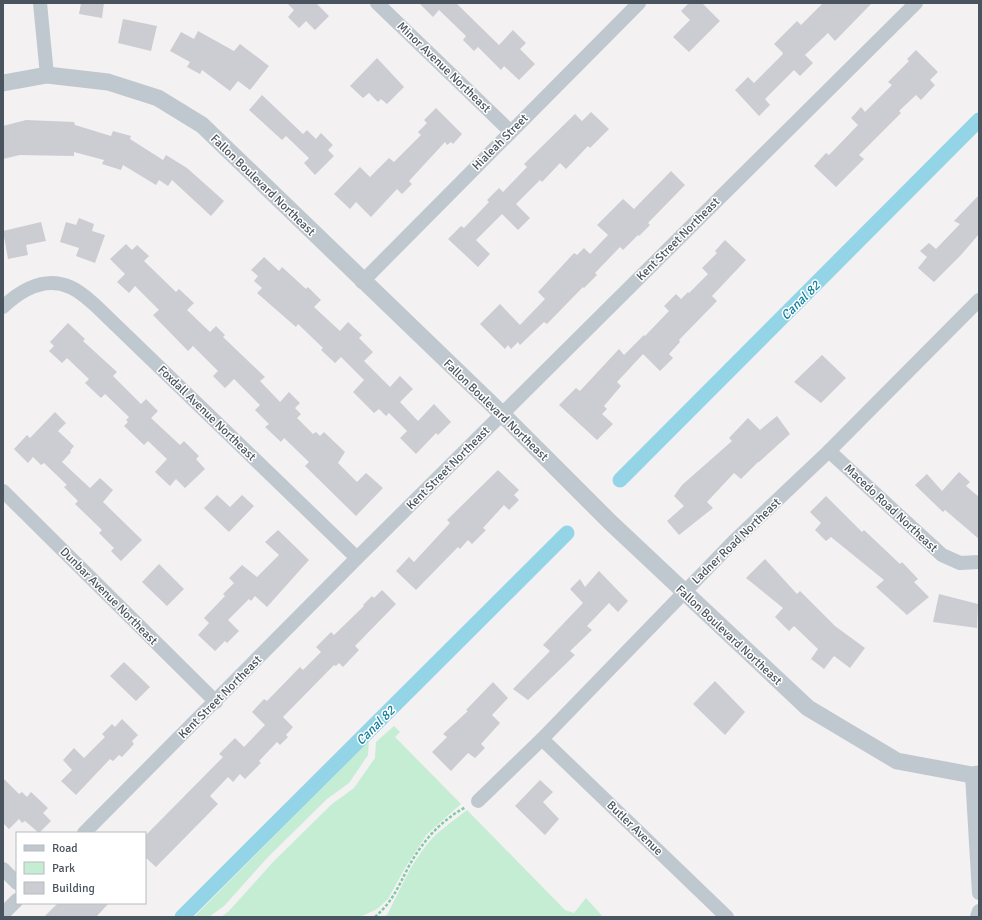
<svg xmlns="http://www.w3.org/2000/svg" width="982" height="920" viewBox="0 0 982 920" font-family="Signika,sans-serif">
	<rect width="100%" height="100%" fill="#f3f1f1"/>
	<g fill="#c4edd4">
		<polygon points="394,726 400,732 395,737 461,804 427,834 405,868 388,899 377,909 360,917 221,917 229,911 273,862 332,804 354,788 375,758 376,742"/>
		<polygon points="369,740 368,755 349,783 327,799 268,857 224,906 209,917 194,917"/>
		<path d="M467,810L565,910L574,913L586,898L603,917H382L387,915C399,892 409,867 425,847C436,832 452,822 467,810Z"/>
	</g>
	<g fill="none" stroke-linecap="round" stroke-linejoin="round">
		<g stroke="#93d5e7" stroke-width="15">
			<polyline points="620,480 979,120"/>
			<polyline points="182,917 567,533"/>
		</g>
	</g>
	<g fill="#cccdd3">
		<polygon points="81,3 104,3 102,18 79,14"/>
		<polygon points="287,3 316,3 329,16 315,30 306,21 299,28 288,17 294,10"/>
		<polygon points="419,3 456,3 499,45 513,30 526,43 520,49 535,64 519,80 504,66 501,70 478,47 474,51 463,40 466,36 439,10 433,17"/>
		<polygon points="689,3 702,3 720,21 689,52 673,37 690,20 681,11"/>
		<polygon points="823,3 872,3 835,41 828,33 805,55 813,63 800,76 794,70 765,99 770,105 759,116 735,90 748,77 754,83 782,55 783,53 774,44 797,21 801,25"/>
		<polygon points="123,19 157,26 151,51 118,43"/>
		<polygon points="198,31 234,51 240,44 269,66 250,90 238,81 230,91 202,70 200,74 187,67 190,62 170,51 181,32 194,39"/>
		<polygon points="916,50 938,72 930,80 935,85 921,100 916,95 899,111 901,113 859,155 864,159 836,187 814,166 826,153 829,155 858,125 851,118 861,107 865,112 892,85 888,82 909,61 907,59"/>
		<polygon points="377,58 404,87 387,104 381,99 378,102 369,93 363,98 350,86"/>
		<polygon points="262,95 303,134 307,130 316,139 321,133 333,145 328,150 334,156 315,175 304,163 309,158 286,136 282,140 249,110"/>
		<polygon points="436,108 462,134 453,144 451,142 447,145 445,142 409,181 412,184 402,194 397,189 371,217 356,202 350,209 334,194 360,167 370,177 389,158 394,162 421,135 418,132 427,123 424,120"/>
		<polygon points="591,112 609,129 590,148 588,146 566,169 560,163 542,182 540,180 516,204 530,218 518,230 502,214 476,240 490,254 478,267 448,239 461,226 464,228 489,202 487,200 499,188 503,192 527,167 524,164 575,114 582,121"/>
		<polygon points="26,120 74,122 75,125 111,136 113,131 131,136 130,139 163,160 166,155 187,168 224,201 211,216 172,180 168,186 159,180 156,185 123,165 121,170 102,164 104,160 74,152 74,156 20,155 3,159 3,126"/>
		<polygon points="671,171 685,185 648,223 650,225 639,236 638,235 623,250 620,247 595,273 597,275 584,288 583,287 547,324 544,322 520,345 518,342 511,349 508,345 505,349 480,324 500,304 520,325 545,299 538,292 574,253 577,255 584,248 590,254 608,235 597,225 623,199 634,209"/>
		<polygon points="979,195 979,234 961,255 934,282 918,268 927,257 920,251 929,243 936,249 960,224 954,221"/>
		<polygon points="79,218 94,224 92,231 105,235 95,263 76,256 79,248 60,242 66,222 76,225"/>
		<polygon points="41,222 46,241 26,245 28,255 8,259 3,231"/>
		<polygon points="725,240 746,260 712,296 717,301 679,340 680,342 669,354 673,358 660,371 643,354 617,382 621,386 604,406 607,409 602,414 613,424 597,440 559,405 576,388 580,391 619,349 624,355 644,335 645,336 669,311 664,306 676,294 681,299 688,292 689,293 708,274 702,268 717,253 715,251"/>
		<polygon points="126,244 132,250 137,245 149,256 144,261 176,292 179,289 194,303 187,310 210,332 216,326 225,335 223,337 265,377 260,381 280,402 289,392 300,403 295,408 301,414 297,418 313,434 316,432 320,436 324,432 345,452 338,463 357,482 366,473 383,488 356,516 305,466 309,462 284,438 281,442 265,427 269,424 255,410 260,405 234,379 225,388 213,376 218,371 193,346 188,351 153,315 159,310 135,286 129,293 117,282 125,274 110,259"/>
		<polygon points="264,257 279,271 282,267 306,289 308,287 321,300 314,307 340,331 348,322 362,335 359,338 373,352 364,361 390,387 400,376 413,389 400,402 418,421 434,404 451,422 438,435 436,433 416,454 400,438 407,431 389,413 386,416 379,409 374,413 353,392 364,380 341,357 335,363 321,350 323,348 298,324 296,327 257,293 262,288 254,281 258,276 251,270"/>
		<polygon points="68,323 85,339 83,341 117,372 113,376 141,404 146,399 158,411 151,418 180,445 184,441 199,456 196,459 205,469 185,488 176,479 170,486 155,472 167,459 148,441 144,445 124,426 128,422 126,420 129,417 105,394 101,398 85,383 89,379 67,358 62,363 49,351 54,346 50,342"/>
		<polygon points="822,355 846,378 821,403 794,382"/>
		<polygon points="55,412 66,423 58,431 74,446 70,451 71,452 62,462 90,488 100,478 113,490 103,502 142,540 121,561 111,551 114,548 99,533 102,530 75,504 78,501 64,487 67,485 44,463 41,465 33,457 28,463 14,449 27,435 30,438"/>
		<polygon points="777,416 790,434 759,462 758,462 741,479 734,473 707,502 713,508 679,535 667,521 684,506 674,496 682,485 732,441 729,438 748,418 760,430"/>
		<polygon points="498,470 519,490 514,495 519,500 509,510 504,505 483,528 486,530 472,544 468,540 460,549 458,547 416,590 396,571 409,557 414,562 450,523 447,520"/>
		<polygon points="959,472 970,482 966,486 979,497 979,539 945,510 943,512 915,485 927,474 942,491"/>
		<polygon points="217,495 230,507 242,495 254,506 229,532 204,508"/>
		<polygon points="826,496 862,532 864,530 900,564 902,562 918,579 914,582 929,597 907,615 876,587 884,580 831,537 826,541 815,530 821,523 810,512"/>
		<polygon points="278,530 309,560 267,607 255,596 251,601 249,599 228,620 239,631 227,643 225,641 215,651 198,635 209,623 204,618 225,596 223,594 234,583 229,578 242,565 257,577 279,555 265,542"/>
		<polygon points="765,559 797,594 800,591 835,626 865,648 850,668 834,656 824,669 811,659 818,649 794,626 789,631 775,617 783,608 746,578"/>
		<polygon points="159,564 184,589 167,606 142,582"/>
		<polygon points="599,571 628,601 618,612 609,603 587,626 592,630 570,651 575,655 528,700 513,689 550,651 543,645 583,603 570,589 580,579 585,587"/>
		<polygon points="382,590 396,604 355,646 359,650 343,667 339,663 336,666 334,665 283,717 293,727 286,735 288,737 280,745 277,742 259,761 261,763 245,779 240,774 233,782 228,777 210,796 218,804 156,867 145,857 145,836 223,757 219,754 235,738 244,747 265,725 252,712 264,699 267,701 300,667 303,670 321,652 316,647 331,632 334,635 364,606 363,605 372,596 374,598"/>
		<polygon points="939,594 978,604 977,628 933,622"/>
		<polygon points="124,662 150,687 136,701 110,676"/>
		<polygon points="715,681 745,712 725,735 693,704"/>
		<polygon points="493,682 508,698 492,715 500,723 481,744 485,748 475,758 468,753 451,771 432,752 447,737 443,734 468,711 466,710"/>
		<polygon points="122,719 138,735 132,741 134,744 122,757 119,755 113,761 110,759 76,795 61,781 72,770 63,760 74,748 84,758 105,737 102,734 112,724 115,727"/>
		<polygon points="3,778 19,794 22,792 27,797 31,792 48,808 43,813 51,821 39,833 25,821 22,823 19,819 9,829 3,823"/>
		<polygon points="540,780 553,792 543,802 559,819 545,835 515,806"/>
		<polygon points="58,903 109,903 96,917 44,917"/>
	</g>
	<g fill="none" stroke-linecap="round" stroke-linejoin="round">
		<path stroke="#7dcaa5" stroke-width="2.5" stroke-dasharray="3 2" stroke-linecap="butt" d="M375,917C393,901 398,887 409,866C422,842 441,820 466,807"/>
		<g stroke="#c0c8cf" stroke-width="14">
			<polyline points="40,3 47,75"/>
			<polyline points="377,3 511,132"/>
			<polyline points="362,282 639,3"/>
			<path d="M3,307C21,290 45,276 70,287C80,291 88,299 95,305L357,558"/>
			<polyline points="829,451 942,555 960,563 979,562"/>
			<polyline points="3,491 216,702"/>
			<polyline points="542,739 727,917"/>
			<polyline points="972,775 979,893"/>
			<polyline points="478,801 542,739 734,541 829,451 979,300"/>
			<polyline points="84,833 357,558 916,3"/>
			<polyline points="3,869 17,883"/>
			<polyline points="3,914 17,900"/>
			<polyline points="977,917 979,911"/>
		</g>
		<polyline stroke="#c0c8cf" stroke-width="17" points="3,83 47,75 108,82 158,98 202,125 502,414 610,522 808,708 897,761 972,775 979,774"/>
	</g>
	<g text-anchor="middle" stroke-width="3" stroke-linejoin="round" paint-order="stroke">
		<g font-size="12" fill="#4a545e" stroke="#fff">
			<text transform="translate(444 67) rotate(44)" y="4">Minor Avenue Northeast</text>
			<text transform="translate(500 142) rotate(-45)" y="4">Hialeah Street</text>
			<text transform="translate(263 185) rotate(44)" y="4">Fallon Boulevard Northeast</text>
			<text transform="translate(678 239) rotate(-45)" y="4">Kent Street Northeast</text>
			<text transform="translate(496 410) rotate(44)" y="4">Fallon Boulevard Northeast</text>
			<text transform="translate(207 413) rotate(44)" y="4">Foxdall Avenue Northeast</text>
			<text transform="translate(448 468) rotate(-45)" y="4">Kent Street Northeast</text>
			<text transform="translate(891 508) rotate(43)" y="4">Macedo Road Northeast</text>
			<text transform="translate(736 541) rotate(-44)" y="4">Ladner Road Northeast</text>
			<text transform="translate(109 596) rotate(45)" y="4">Dunbar Avenue Northeast</text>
			<text transform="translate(729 635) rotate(43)" y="4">Fallon Boulevard Northeast</text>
			<text transform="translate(220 697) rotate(-45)" y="4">Kent Street Northeast</text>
			<text transform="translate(635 828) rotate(44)" y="4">Butler Avenue</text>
		</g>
		<g font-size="13" font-style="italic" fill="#15809e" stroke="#fff">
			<text transform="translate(800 300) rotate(-45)" y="5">Canal 82</text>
			<text transform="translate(375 725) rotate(-45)" y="5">Canal 82</text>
		</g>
	</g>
	<rect width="982" height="920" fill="none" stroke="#4a545e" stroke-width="8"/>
	<rect x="16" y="832" width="130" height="72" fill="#ffffff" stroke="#b7bbbf"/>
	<rect x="24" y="845" width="20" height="6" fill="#c0c8cf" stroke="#b7bbbf"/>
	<text x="52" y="852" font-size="12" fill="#4a545e">Road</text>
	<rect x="24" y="862" width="20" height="12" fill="#c4edd4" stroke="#b7bbbf"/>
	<text x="52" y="872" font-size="12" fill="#4a545e">Park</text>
	<rect x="24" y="882" width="20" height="12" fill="#cccdd3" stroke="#b7bbbf"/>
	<text x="52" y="892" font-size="12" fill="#4a545e">Building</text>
</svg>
